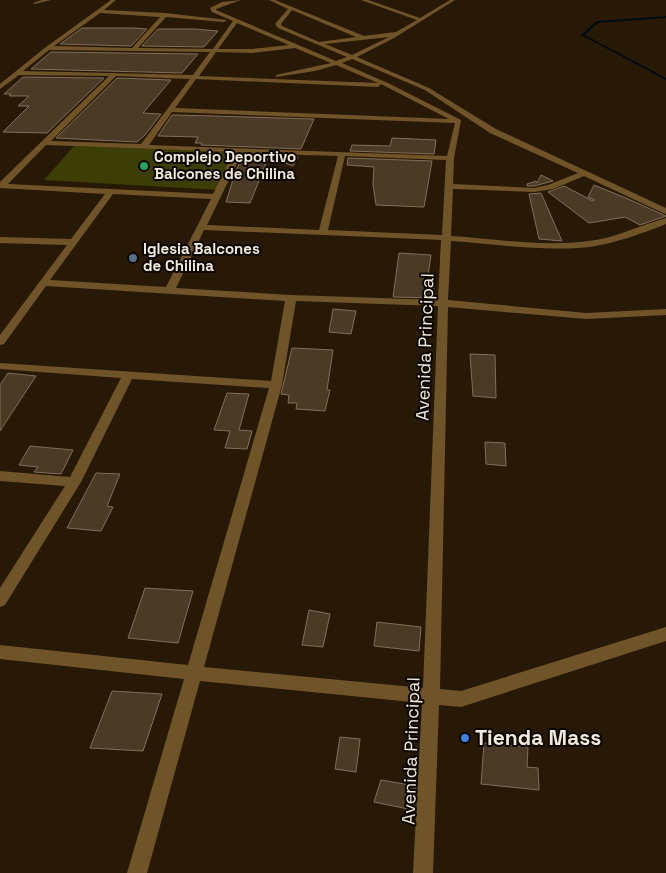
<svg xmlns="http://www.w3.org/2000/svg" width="666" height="873" viewBox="0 0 666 873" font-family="'Space Grotesk',sans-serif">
	<rect width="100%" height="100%" fill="#281906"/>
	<polygon fill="#3c3e06" points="74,146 239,152 220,190 44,180"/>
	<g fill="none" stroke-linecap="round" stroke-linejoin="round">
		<polygon fill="#000b14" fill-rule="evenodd" points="666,16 666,18 598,23 585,35 666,78 666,80 581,35 597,21"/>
	</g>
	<g fill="#4b3a26" stroke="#816f59">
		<polygon points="82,28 134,28 147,29 131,46 60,44"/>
		<polygon points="158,29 194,29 218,31 204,47 142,46"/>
		<polygon points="51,52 198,54 182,73 31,69"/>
		<polygon points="23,77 104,78 47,133 3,132 29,106 18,106 29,96 9,96 11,94 4,94"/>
		<polygon points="117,78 171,80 143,113 161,114 145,135 137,142 56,138"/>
		<polygon points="172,115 215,116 314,119 301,149 201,145 202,143 195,143 198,137 158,136"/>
		<polygon points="392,138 436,140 434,154 350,151 352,145 390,146"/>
		<polygon points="244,155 269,156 250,203 226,202 236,170"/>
		<polygon points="283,156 298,157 293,166 282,162"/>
		<polygon points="348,158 432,161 424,207 376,205 373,184 374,167 347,165"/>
		<polygon points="541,175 553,181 534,186 527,186 527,184 536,181 537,183"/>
		<polygon points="594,185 626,198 666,216 640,225 625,217 589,223 548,192 564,186 593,201 595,200 588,197"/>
		<polygon points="541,193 562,241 539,239 529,194"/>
		<polygon points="399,253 431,255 427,283 434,284 433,298 393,297"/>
		<polygon points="333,309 356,311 351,334 329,332"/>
		<polygon points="292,348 333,350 327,390 330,390 325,411 296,409 297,403 288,403 289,395 281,394"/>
		<polygon points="470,354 495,355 496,398 473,396"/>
		<polygon points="8,373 36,376 0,431 0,385"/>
		<polygon points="227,393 249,394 239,430 252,431 247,449 225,448 230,431 214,430"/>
		<polygon points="485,442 505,443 506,466 486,464"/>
		<polygon points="30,446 73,450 61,474 34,472 38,467 19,465"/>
		<polygon points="96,473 120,474 107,506 113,507 101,531 67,528"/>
		<polygon points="145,588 193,591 178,643 128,638"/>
		<polygon points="309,610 330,614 323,647 302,645"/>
		<polygon points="377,622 421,627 419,651 374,646"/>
		<polygon points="112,691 162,694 143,751 90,748"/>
		<polygon points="340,737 360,739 356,772 335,769"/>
		<polygon points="484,743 528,747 527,767 538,768 539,790 481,784"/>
		<polygon points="381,780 416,786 413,810 374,802"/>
	</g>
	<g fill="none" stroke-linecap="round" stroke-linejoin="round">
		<g fill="#705429" fill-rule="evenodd">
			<polygon points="42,0 51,0 35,4 33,3"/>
			<path d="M111,0H116L104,10L165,13L227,20L224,22L166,17L138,48L213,49L233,21L212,12L210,8L222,2L241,0L216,9V10L336,61L347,57L278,28L275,24L288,9L269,0H275L364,36L396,32L417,20L361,0H368L420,18L450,0H455L394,38L357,57L429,88L496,129L666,208V214L663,213L584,176L553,189L534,192L453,189L451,236C496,239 543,247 589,241C616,238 640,225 666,218V224C641,234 616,243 589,247C543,252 496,244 451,241L448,300L586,313L666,309V315L586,319L448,307L440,689L461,691L666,627V641L461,707L439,705L433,873H413L422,703L200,681L147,873H127L184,679L0,659V645L188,665L269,388L132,379L81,482L5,605L0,607V588L65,486L0,481V471L70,477L121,378L0,369V363L271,381L285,301L46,286L4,344L0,345V335L67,245L0,243V237L71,239L105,194L0,188V182L109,76L19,75L0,89V84L46,47ZM292,10L356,37L319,42L282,26L281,24ZM100,13L160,17L132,48L54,46ZM237,23L289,45L252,49H218ZM389,37L352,55L325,44ZM295,48L331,63L276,75V77L315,71L336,65L378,83L199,76L216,52L252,53ZM49,50L210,52L193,75L23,71ZM352,59L425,90L490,133L578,173L548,185L534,188L453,184L454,158L461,120L390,84L342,63ZM116,76L190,79L141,144L51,141ZM196,79L378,87L381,84L449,119L175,108ZM172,112L454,123H455L447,156L149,145ZM46,145L234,152L213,194L8,184ZM242,153L338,156L319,230L207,225ZM345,156L446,160L442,235L328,230ZM113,194L211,199L166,287L50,280ZM204,230L441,240L438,300L291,295L176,288ZM296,301L438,306L423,688L204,667L282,385Z"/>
		</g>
	</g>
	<circle fill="#2e9e5b" stroke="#0b0601" stroke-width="2" cx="144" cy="166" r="5"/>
	<circle fill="#5c6f8a" stroke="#0b0601" stroke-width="2" cx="133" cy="258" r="5"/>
	<circle fill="#3f7fe0" stroke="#0b0601" stroke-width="2" cx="465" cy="738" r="5"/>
	<g text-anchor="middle" stroke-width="4" stroke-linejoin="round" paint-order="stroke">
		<g font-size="15" font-weight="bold" fill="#f4e9dd" stroke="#0b0601" text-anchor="start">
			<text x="154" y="162">Complejo Deportivo<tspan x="154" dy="17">Balcones de Chilina</tspan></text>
			<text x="143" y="254">Iglesia Balcones<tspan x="143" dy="17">de Chilina</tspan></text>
		</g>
		<g font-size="18" fill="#f4e9dd" stroke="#0b0601">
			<text transform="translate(425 347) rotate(-88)" y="6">Avenida Principal</text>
			<text transform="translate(411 751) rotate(-88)" y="6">Avenida Principal</text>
		</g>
		<g font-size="21" font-weight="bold" fill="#f4e9dd" stroke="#0b0601" text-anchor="start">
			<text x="475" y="745">Tienda Mass</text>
		</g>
	</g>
</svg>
